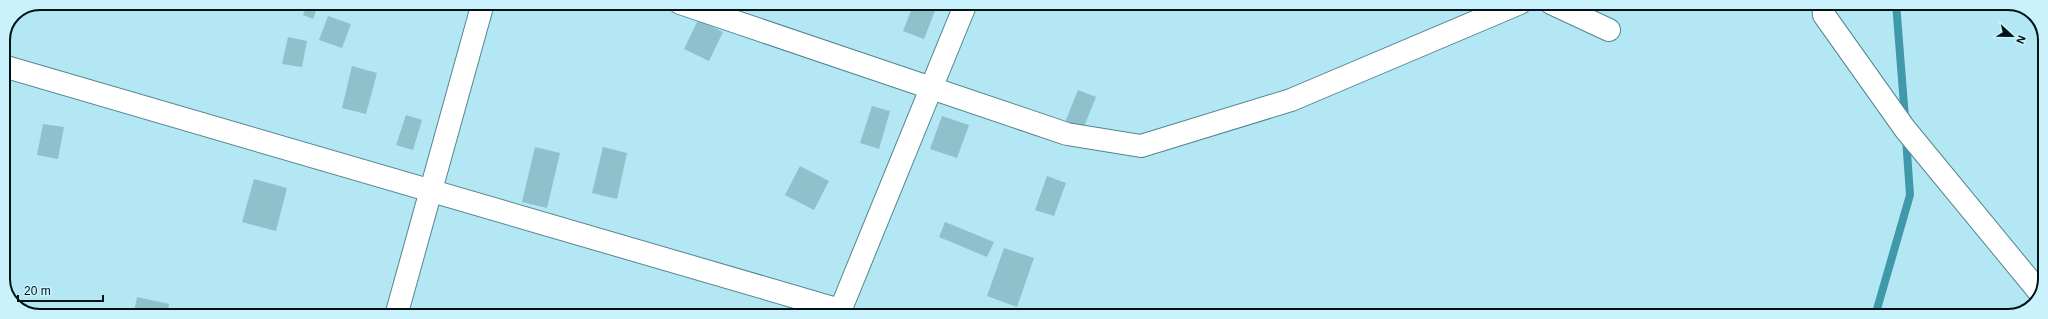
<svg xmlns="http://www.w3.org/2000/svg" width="2048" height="319" viewBox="0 0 2048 319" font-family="Arial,sans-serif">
	<rect width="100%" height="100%" fill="#b3e7f3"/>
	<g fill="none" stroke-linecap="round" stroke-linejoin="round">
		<g stroke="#3f99ab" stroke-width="8">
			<polyline points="1896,3 1905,118"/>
			<polyline points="1875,316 1910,195 1906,138"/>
		</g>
	</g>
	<g fill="#8ec1cc">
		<polygon points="308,3 319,3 313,19 303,15"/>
		<polygon points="914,3 938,3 924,39 903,31"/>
		<polygon points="328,16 351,24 342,48 319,40"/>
		<polygon points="698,20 723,32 709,61 684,49"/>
		<polygon points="288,37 307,41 302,67 282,64"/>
		<polygon points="352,66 377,73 366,114 342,108"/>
		<polygon points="1078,90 1096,97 1083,129 1065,122"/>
		<polygon points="872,106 890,111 879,149 860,143"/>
		<polygon points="406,115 422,120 413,150 396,145"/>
		<polygon points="942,116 969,125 957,158 930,149"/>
		<polygon points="43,124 64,127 58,159 37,155"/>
		<polygon points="535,147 560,153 547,208 522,202"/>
		<polygon points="603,147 627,153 617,199 592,193"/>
		<polygon points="800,166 829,181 814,210 785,195"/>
		<polygon points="1047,176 1066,183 1054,216 1035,210"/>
		<polygon points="254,179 287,188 276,231 242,222"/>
		<polygon points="945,222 994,242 987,257 939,237"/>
		<polygon points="1004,248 1034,258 1017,307 987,296"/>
		<polygon points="137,297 169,304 167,316 133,316"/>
		<polygon points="12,302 28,308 27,312 14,305"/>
	</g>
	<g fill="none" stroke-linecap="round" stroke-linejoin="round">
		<g stroke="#548690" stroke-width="24">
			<g id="minor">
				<polyline points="680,3 1067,134 1141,146 1291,100 1520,3"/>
				<polyline points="1551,3 1609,30"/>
				<polyline points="1823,3 1824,15 1905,129 2040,293"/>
				<polyline points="3,66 840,310"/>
				<polyline points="396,316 483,3"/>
				<polyline points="838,316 966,3"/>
			</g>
		</g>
		<use href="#minor" stroke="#fff" stroke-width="22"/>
	</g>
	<path d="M0 0H2048V319H0ZM40 10H2008A30 30 0 0 1 2038 40V279A30 30 0 0 1 2008 309H40A30 30 0 0 1 10 279V40A30 30 0 0 1 40 10Z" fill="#c9f2fc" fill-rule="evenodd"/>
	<path fill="none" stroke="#011216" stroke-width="2" d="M40 10H2008A30 30 0 0 1 2038 40V279A30 30 0 0 1 2008 309H40A30 30 0 0 1 10 279V40A30 30 0 0 1 40 10Z"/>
	<g transform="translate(2012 36) rotate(112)" stroke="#c9f2fc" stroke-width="3" paint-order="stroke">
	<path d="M0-3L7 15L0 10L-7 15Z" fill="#011216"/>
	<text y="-6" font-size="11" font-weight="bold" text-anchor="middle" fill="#011216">N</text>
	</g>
	<path d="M18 295v6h85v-6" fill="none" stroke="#011216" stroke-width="2"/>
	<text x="24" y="295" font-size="12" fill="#011216" stroke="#c9f2fc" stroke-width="3" paint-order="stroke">20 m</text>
</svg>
